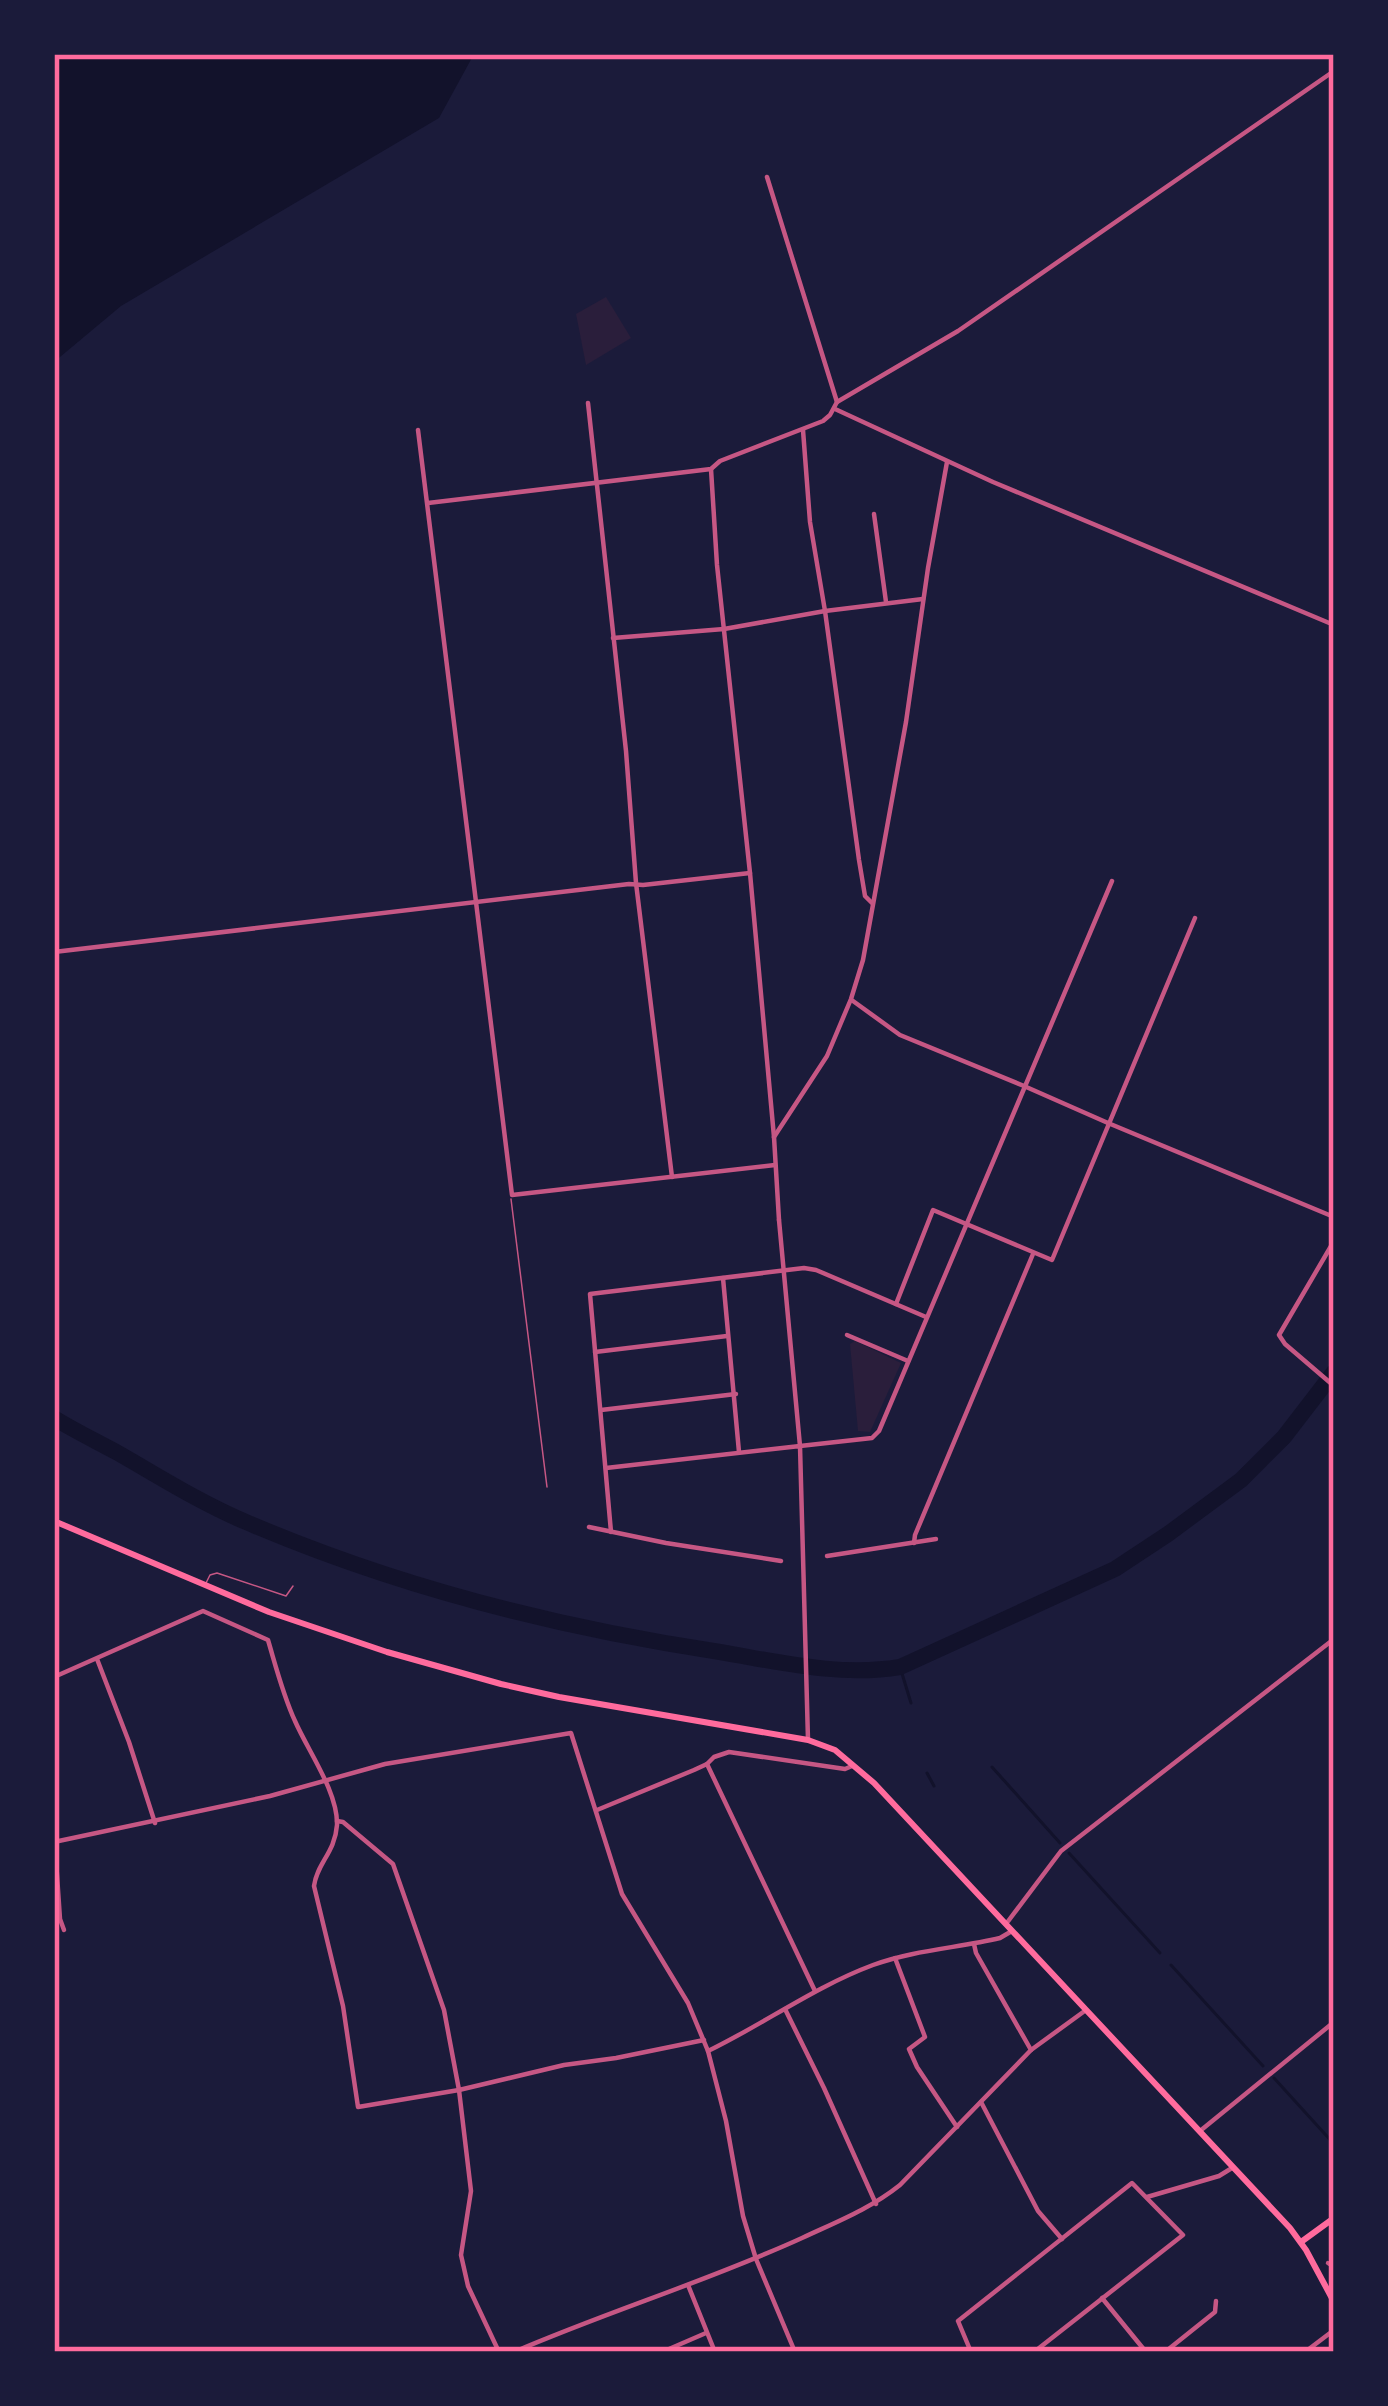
<svg xmlns="http://www.w3.org/2000/svg" width="1388" height="2406" viewBox="0 0 1388 2406" font-family="Overpass,sans-serif">
	<rect width="100%" height="100%" fill="#1b1b3a"/>
	<g fill="#2a1e3b">
		<polygon points="606,297 631,338 586,365 576,314"/>
		<polygon points="855,1341 901,1363 870,1432 858,1431 850,1344"/>
	</g>
	<polygon fill="#12122b" points="54,54 474,54 439,118 121,306 54,362"/>
	<g fill="none" stroke-linecap="round" stroke-linejoin="round">
		<g stroke="#12122b" stroke-width="3">
			<polyline points="900,1667 911,1703"/>
			<polyline points="992,1767 1060,1843"/>
			<polyline points="927,1773 934,1786"/>
			<polyline points="1069,1853 1160,1953"/>
			<polyline points="1171,1965 1263,2066"/>
			<polyline points="1274,2078 1334,2144"/>
		</g>
		<path stroke="#12122b" stroke-width="16" d="M54,1418C75,1431 96,1441 118,1453C160,1477 201,1503 246,1522C395,1586 560,1628 720,1652C780,1662 840,1677 900,1667L1115,1569L1168,1534L1241,1480L1284,1437L1334,1372"/>
		<g stroke="#c65784" stroke-width="1.5">
			<polyline points="511,1199 547,1487"/>
			<polyline points="206,1583 210,1575 217,1573 286,1596 293,1586"/>
		</g>
		<g stroke="#c65784" stroke-width="4.5">
			<polyline points="837,402 958,331 1334,71"/>
			<polyline points="588,403 626,751 636,883 672,1177"/>
			<polyline points="835,409 993,482 1334,625"/>
			<polyline points="418,430 512,1195 775,1165"/>
			<polyline points="803,430 810,522 825,611 859,860 865,896 872,903"/>
			<polyline points="711,469 717,565 750,873 774,1137 779,1220"/>
			<polyline points="428,503 711,469 720,461 823,421 830,415 837,402 767,177"/>
			<polyline points="874,514 886,602"/>
			<polyline points="613,638 724,629 825,611 923,599"/>
			<polyline points="54,952 629,884 643,885 750,873"/>
			<polyline points="853,1001 900,1035 1024,1086"/>
			<polyline points="1108,1123 1334,1217"/>
			<polyline points="774,1137 827,1056 851,999 863,960 906,722 928,568 947,462"/>
			<polyline points="1334,1241 1279,1335 1285,1344 1334,1386"/>
			<polyline points="723,1278 739,1452"/>
			<polyline points="896,1304 933,1210 1052,1260 1195,918"/>
			<polyline points="847,1335 908,1361"/>
			<polyline points="595,1352 727,1336"/>
			<polyline points="601,1410 736,1394"/>
			<polyline points="606,1468 800,1446 808,1740"/>
			<polyline points="589,1527 666,1543 781,1561"/>
			<polyline points="611,1532 590,1294 804,1268 816,1270 926,1317"/>
			<polyline points="914,1543 915,1535 1033,1254"/>
			<polyline points="827,1556 936,1539"/>
			<polyline points="97,1659 129,1742 155,1823"/>
			<path d="M54,1677L203,1611L268,1640C276,1667 283,1695 295,1721C308,1751 338,1792 337,1825C335,1853 317,1863 314,1886L343,2006L358,2107L459,2090L564,2065L616,2058L704,2040"/>
			<polyline points="707,1764 815,1991"/>
			<polyline points="597,1810 694,1770 707,1764 714,1757 729,1752 845,1769 852,1766"/>
			<polyline points="337,1821 343,1822 393,1864 444,2010 459,2090 471,2191 461,2255 468,2286 499,2352"/>
			<polyline points="54,1831 60,1919 64,1930"/>
			<polyline points="54,1842 270,1796 385,1764 571,1733 622,1894 688,2003 708,2051 726,2121 743,2216 756,2259 795,2352"/>
			<polyline points="1006,1924 1061,1851 1334,1639"/>
			<polyline points="974,1944 976,1953 1031,2050"/>
			<polyline points="895,1958 925,2037 909,2049 917,2067 957,2127"/>
			<polyline points="785,2009 824,2088 876,2204"/>
			<path d="M708,2051C764,2024 814,1987 873,1965C914,1950 958,1948 1000,1938L1012,1931"/>
			<polyline points="981,2102 1038,2211 1062,2239"/>
			<polyline points="1200,2131 1334,2022"/>
			<polyline points="1147,2197 1219,2176 1232,2168"/>
			<polyline points="1328,2263 1334,2267"/>
			<polyline points="688,2285 715,2352"/>
			<polyline points="1102,2298 1146,2352"/>
			<path d="M514,2352C609,2311 708,2281 802,2238C836,2222 870,2209 900,2185L1031,2050L1086,2010"/>
			<polyline points="662,2352 706,2333"/>
			<polyline points="971,2352 958,2321 1132,2183 1183,2235 1034,2352"/>
			<polyline points="1165,2352 1215,2312 1216,2301"/>
			<polyline points="1305,2352 1334,2330"/>
		</g>
		<g stroke="#c65784" stroke-width="4.5">
			<polyline points="1024,1086 1108,1123"/>
			<polyline points="779,1220 800,1446 872,1438 879,1431 1112,881"/>
		</g>
		<g stroke="#ff6b9d" stroke-width="6">
			<polyline points="54,1521 269,1612 387,1652 501,1684 559,1697 808,1740 835,1750 874,1783 1290,2228 1306,2250 1334,2302"/>
			<polyline points="1301,2242 1334,2218"/>
		</g>
	</g>
	<rect width="1388" height="2406" fill="none" stroke="#1b1b3a" stroke-width="114"/>
	<rect x="57" y="57" width="1274" height="2292" fill="none" stroke="#ff6b9d" stroke-width="4.5"/>
</svg>
